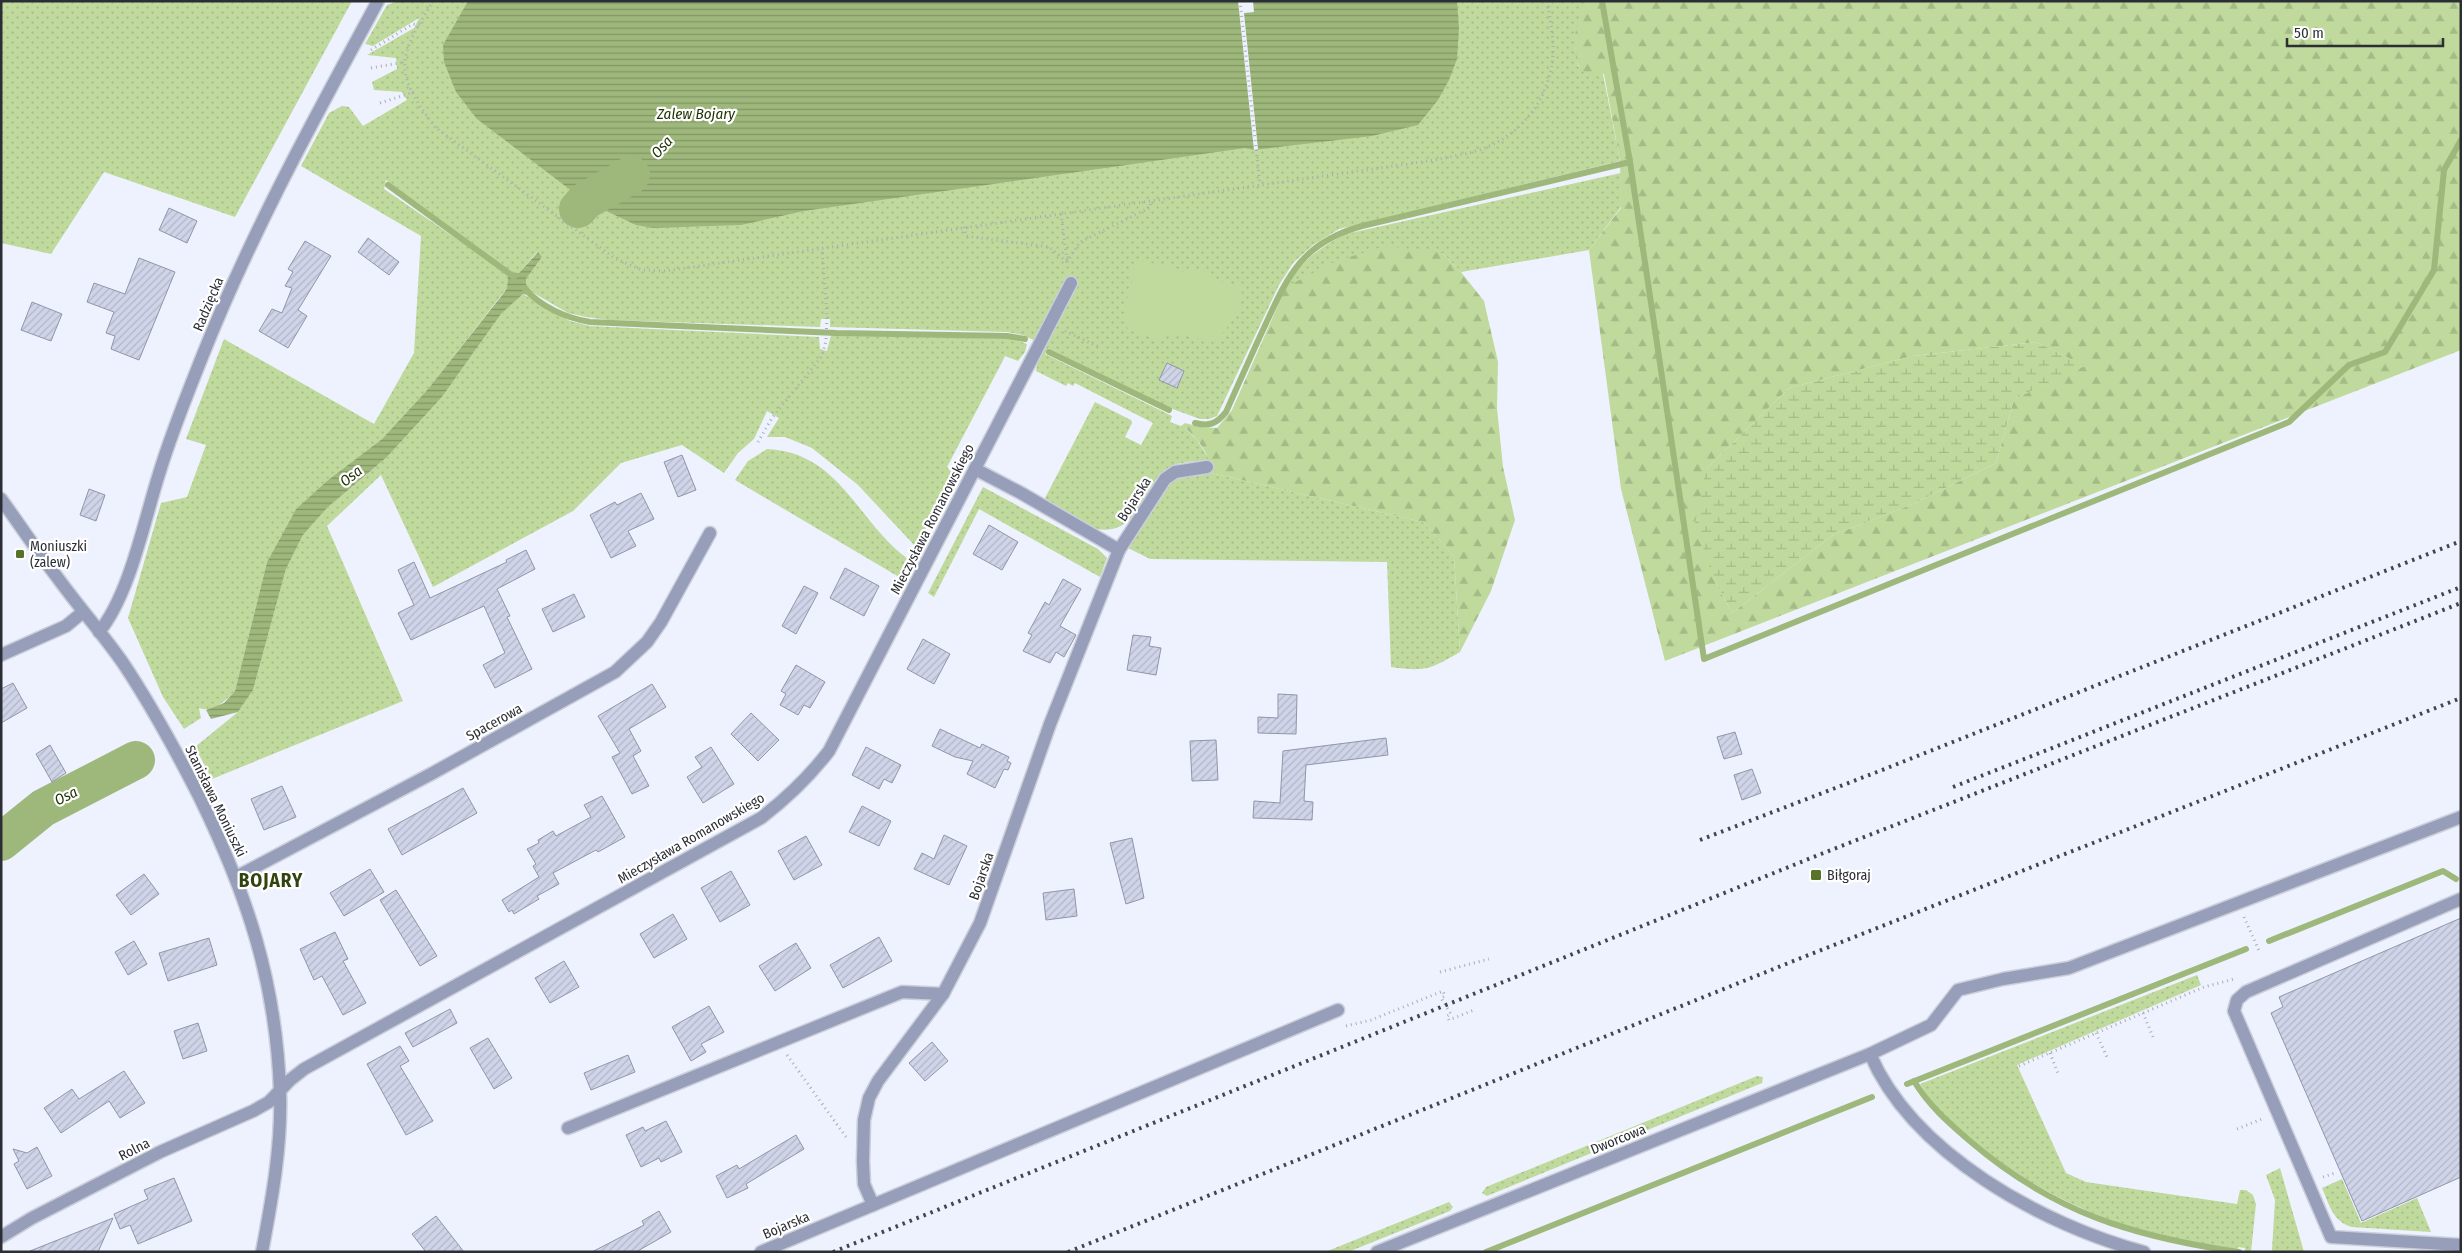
<svg xmlns="http://www.w3.org/2000/svg" width="2462" height="1253" viewBox="0 0 2462 1253" font-family="'Fira Sans Condensed',sans-serif">
	<defs>
		<pattern id="grass-dots" width="8" height="8" patternUnits="userSpaceOnUse" patternTransform="scale(1.25)"><rect width="8" height="8" fill="#bfda9c"/><path d="M2 2h.1M6 6h.1" fill="none" stroke="#a4bb87" stroke-width="1.8" stroke-linecap="round"/></pattern>
		<pattern id="forest-firs" width="22" height="20" patternUnits="userSpaceOnUse" patternTransform="scale(1.25)"><rect width="22" height="20" fill="#bfda9c"/><path d="M5 1l3.5 6h-7zM16 11l3.5 6h-7z" fill="#a4bb87"/></pattern>
		<pattern id="wetland-marsh" width="20" height="14" patternUnits="userSpaceOnUse" patternTransform="scale(1.25)"><rect width="20" height="14" fill="#bfda9c"/><path d="M1 5h8M5 5V1M11 12h8M15 12V8" fill="none" stroke="#a4bb87"/></pattern>
		<pattern id="water-rules" width="6" height="5" patternUnits="userSpaceOnUse" patternTransform="scale(1.25)"><rect width="6" height="5" fill="#9eb87b"/><path d="M0 2.5h6" fill="none" stroke="#819666"/></pattern>
		<pattern id="building-hatch" width="6" height="6" patternUnits="userSpaceOnUse" patternTransform="scale(1.25)"><rect width="6" height="6" fill="#cfd4e8"/><path d="M-1 1l2-2M0 6l6-6M5 7l2-2" fill="none" stroke="#b2b6c8"/></pattern>
	</defs>
	<rect width="100%" height="100%" fill="#eef2fe"/>
	<g fill="url(#grass-dots)">
		<polygon points="1,1 352,1 235,217 104,172 51,254 1,243"/>
		<path d="M398,1H1591L1581,13L1575,46L1578,66L1585,72L1603,74L1620,161L1339,229L1313,245L1293,263L1279,285L1217,416L1209,419H1200L1170,408L1048,348L1045,354L1172,416L1170,422L1181,426L1185,423V428L1197,440L1211,462C1197,461 1178,460 1166,470C1137,494 1140,539 1090,528C1078,525 1056,507 1044,500L1095,402L1131,420L1132,423L1125,437L1141,445L1153,423L1075,383L1073,386L1068,383L1066,386L1036,371L1038,359L1044,345L1023,335L1007,332L830,327V319H821L820,327L609,320L586,317L568,313L532,292L526,284V279L542,257L537,252L519,273L511,272L386,180L384,189L508,274L507,288L428,389L382,439L328,480L296,509L267,562L235,691C225,701 213,713 199,708L201,718L184,729L163,697L128,618L161,503L187,497L206,445L186,439L224,339L374,424L414,353L421,236L301,166L329,113L342,106L349,107L363,126L407,100L402,92L374,90L372,82L397,69L396,58L367,55L414,28L419,18L373,46L365,44L387,5Z"/>
		<path d="M1621,173V207L1589,250L1461,272L1442,253L1286,287C1301,261 1320,247 1346,234Z"/>
		<polygon points="523,294 570,321 590,326 819,337 820,349 827,351 831,335 1013,339 1027,344 1025,352 1018,361 1005,356 1000,366 947,467 954,475 916,547 858,485 812,448 785,437 767,437 779,418 767,411 754,439 738,453 724,473 682,445 621,463 573,511 433,587 381,475 327,526 403,701 212,779 195,747 238,712 253,690 286,569 303,535 327,508 387,457 442,397 501,314"/>
		<path d="M767,449C840,452 857,522 908,559L899,577L735,480L748,461Z"/>
		<path d="M1211,473L1423,522L1454,556L1460,652C1431,669 1425,672 1391,667L1387,562L1150,559L1128,548L1173,480L1185,475Z"/>
		<polygon points="983,487 1098,549 1107,558 1100,577 979,509 934,597 928,593"/>
		<path d="M2197,975L2201,985L2017,1065L2066,1173L2086,1182L2237,1204L2240,1190H2246L2253,1195L2256,1204L2251,1252H2245V1248L2238,1247L2237,1249C2214,1245 2189,1243 2166,1237C2084,1218 1964,1158 1920,1084Z"/>
		<polygon points="1757,1076 1763,1077 1762,1083 1487,1196 1482,1193 1486,1187"/>
		<polygon points="2280,1168 2304,1252 2273,1252 2272,1250 2275,1200 2266,1175"/>
		<path d="M2342,1179L2361,1223L2417,1198L2431,1232L2352,1227C2333,1222 2329,1204 2322,1188Z"/>
		<polygon points="1449,1202 1453,1207 1450,1211 1348,1252 1325,1252"/>
	</g>
	<g fill="url(#forest-firs)" fill-rule="evenodd">
		<path d="M1591,1H2461V350L1665,661L1621,489L1589,250L1621,208L1620,161L1604,74C1598,74 1589,74 1584,72C1571,65 1574,24 1581,13C1583,9 1588,5 1591,1ZM2036,342L2084,366L2014,399L1996,463L1913,504L1833,535L1732,613L1713,577L1706,469L1789,388L1913,356Z"/>
		<path d="M1386,246L1442,253L1461,272L1484,301L1498,362L1497,408L1503,467L1515,520L1491,591L1460,652L1454,556L1423,522L1211,473C1211,455 1198,439 1185,428V423L1200,427L1217,428L1232,410L1286,287L1336,261Z"/>
	</g>
	<polygon fill="url(#wetland-marsh)" points="2036,342 2085,366 2014,399 1996,463 1913,504 1833,535 1732,613 1713,577 1695,523 1706,469 1789,388 1913,356"/>
	<path fill="#bfda9c" d="M1140,261L1175,267L1180,272L1197,270L1211,272L1213,278L1228,284H1240C1249,304 1227,327 1216,343L1175,333L1158,339L1128,329C1120,314 1128,295 1133,279L1128,274Z"/>
	<g fill="url(#water-rules)">
		<polygon points="468,1 1457,1 1459,28 1457,59 1449,80 1438,100 1418,125 1372,136 1254,150 1245,148 804,211 741,225 653,228 636,225 585,201 477,119 456,92 444,62 443,45"/>
		<polygon points="538,252 542,257 526,279 526,284 532,292 528,295 523,294 501,314 442,397 387,457 327,508 303,535 286,569 253,690 238,712 211,719 206,710 224,703 235,691 267,562 296,509 328,480 382,439 428,389 503,294 507,288 508,274 511,272 519,273"/>
	</g>
	<polygon fill="#eef2fe" points="1238,1 1253,1 1254,12 1244,13 1258,149 1254,150"/>
	<g fill="none" stroke-linecap="round" stroke-linejoin="round">
		<g stroke="#9eb87b" stroke-width="6">
			<polyline points="1602,1 1630,162 1704,659 2289,422 2349,365 2385,352 2434,270 2444,170 2461,140"/>
			<polyline points="388,185 514,277"/>
			<path d="M524,288C541,307 566,318 590,322L836,333L1007,336L1025,339"/>
			<polyline points="1049,352 1169,410"/>
			<path d="M1195,423C1210,427 1217,423 1226,412C1238,385 1250,358 1262,332C1287,278 1300,243 1362,226L1630,162"/>
			<polyline points="2269,941 2443,871 2456,879"/>
			<path d="M1914,1081C1929,1106 1949,1123 1971,1142C2053,1212 2133,1237 2239,1252"/>
			<polyline points="1907,1084 2246,949"/>
			<polyline points="1486,1252 1872,1097"/>
		</g>
		<g stroke="#9eb87b" stroke-width="38">
			<polyline points="578,209 585,201 631,175"/>
			<polyline points="1,842 43,808 136,760"/>
		</g>
	</g>
	<g fill="url(#building-hatch)" stroke="#9095a8">
		<polygon points="169,208 197,221 187,243 159,230"/>
		<polygon points="368,238 399,262 389,275 358,252"/>
		<polygon points="305,241 331,256 298,310 307,316 288,348 259,331 272,309 282,313 292,288 285,286 293,272 288,269"/>
		<polygon points="139,258 175,272 139,360 111,349 115,336 106,333 114,312 87,302 94,283 125,294"/>
		<polygon points="32,302 62,314 51,341 21,330"/>
		<polygon points="1167,363 1184,371 1177,388 1159,380"/>
		<polygon points="682,455 696,490 678,497 664,462"/>
		<polygon points="89,489 105,495 96,521 80,515"/>
		<polygon points="641,493 654,519 628,531 636,546 611,558 590,515 615,502 617,505"/>
		<polygon points="989,525 1018,542 1002,570 973,554"/>
		<polygon points="526,550 535,569 497,589 510,616 507,617 532,669 495,688 483,665 505,653 484,606 411,640 398,613 414,605 398,570 414,562 430,598 507,562 506,560"/>
		<polygon points="845,568 879,586 864,616 830,598"/>
		<polygon points="1063,579 1081,589 1060,626 1076,635 1064,657 1056,652 1050,663 1023,651 1032,635 1028,633 1045,602 1049,605"/>
		<polygon points="804,586 818,593 796,634 782,626"/>
		<polygon points="574,594 585,617 553,632 542,609"/>
		<polygon points="1133,635 1151,637 1149,646 1161,648 1156,675 1127,670"/>
		<polygon points="923,639 950,654 934,684 907,669"/>
		<polygon points="796,665 825,682 810,708 804,705 798,715 780,705 786,694 781,691"/>
		<polygon points="13,683 27,708 1,723 1,689"/>
		<polygon points="652,684 666,707 629,729 641,751 633,756 649,786 632,794 612,757 620,753 598,716"/>
		<polygon points="1278,694 1297,695 1296,734 1258,733 1258,717 1278,718"/>
		<polygon points="751,713 779,740 758,761 731,734"/>
		<polygon points="940,729 980,748 982,744 1009,757 1007,761 1011,763 1008,770 1004,769 995,788 967,774 973,761 955,757 932,746"/>
		<polygon points="1735,732 1742,754 1724,759 1717,737"/>
		<polygon points="1386,738 1388,755 1306,765 1304,801 1313,802 1312,820 1253,818 1254,801 1280,803 1283,751"/>
		<polygon points="1216,740 1218,780 1192,781 1190,741"/>
		<polygon points="50,745 66,773 52,782 36,754"/>
		<polygon points="711,747 734,784 703,803 687,777 702,767 695,757"/>
		<polygon points="866,747 901,765 892,783 884,779 879,789 852,775"/>
		<polygon points="1752,769 1761,793 1742,800 1734,775"/>
		<polygon points="282,786 296,817 264,830 251,799"/>
		<polygon points="463,788 477,813 402,855 388,829"/>
		<polygon points="602,796 625,837 598,852 596,850 553,873 559,884 537,896 539,899 514,914 512,910 509,912 502,900 539,877 533,866 536,864 527,849 539,843 538,840 553,831 556,836 591,817 584,805"/>
		<polygon points="862,806 891,821 879,846 849,832"/>
		<polygon points="944,835 967,846 949,885 914,869 922,853 934,859"/>
		<polygon points="806,836 822,865 794,880 778,851"/>
		<polygon points="1132,838 1144,898 1126,904 1110,843"/>
		<polygon points="370,869 384,892 344,916 330,893"/>
		<polygon points="731,871 750,905 720,922 701,888"/>
		<polygon points="144,874 159,894 131,915 116,895"/>
		<polygon points="1074,889 1077,916 1046,920 1043,893"/>
		<polygon points="396,890 437,956 420,966 380,900"/>
		<polygon points="673,914 687,939 654,958 640,934"/>
		<polygon points="2461,918 2461,1177 2362,1221 2271,1013 2283,1007 2279,997"/>
		<polygon points="335,932 348,959 343,961 366,1003 343,1015 322,976 314,980 300,949"/>
		<polygon points="879,937 892,961 843,988 830,965"/>
		<polygon points="209,938 217,965 168,981 159,953"/>
		<polygon points="134,941 147,964 128,975 115,952"/>
		<polygon points="796,943 811,968 775,991 759,966"/>
		<polygon points="564,961 579,987 550,1003 535,978"/>
		<polygon points="709,1006 724,1032 701,1044 706,1052 691,1061 672,1027"/>
		<polygon points="450,1009 457,1023 413,1047 405,1033"/>
		<polygon points="198,1023 207,1051 183,1059 174,1031"/>
		<polygon points="488,1038 512,1078 494,1089 470,1048"/>
		<polygon points="932,1042 948,1061 925,1081 909,1063"/>
		<polygon points="400,1046 409,1061 400,1066 433,1121 406,1135 367,1064"/>
		<polygon points="628,1055 635,1072 591,1090 584,1073"/>
		<polygon points="124,1071 145,1103 120,1118 109,1101 61,1133 44,1108 72,1089 79,1099"/>
		<polygon points="666,1121 682,1152 661,1162 659,1158 641,1167 626,1135 643,1127 645,1131"/>
		<polygon points="796,1135 804,1149 746,1184 748,1188 727,1198 716,1176 737,1165 739,1169"/>
		<polygon points="37,1147 52,1176 27,1189 14,1164 19,1161 13,1149 27,1153"/>
		<polygon points="174,1178 192,1221 138,1244 130,1225 120,1229 114,1214 148,1199 144,1190"/>
		<polygon points="659,1211 671,1232 636,1252 592,1252 644,1225 642,1221"/>
		<polygon points="436,1216 464,1252 426,1252 412,1234"/>
		<polygon points="113,1218 98,1252 30,1252 30,1251"/>
	</g>
	<g fill="none" stroke-linecap="round" stroke-linejoin="round">
		<g stroke="#cbcfda" stroke-width="15">
			<g id="minor">
				<polyline points="975,469 1021,493 1119,550"/>
				<path d="M1,499C20,525 37,551 57,577C78,606 102,633 123,663C151,705 176,751 199,796C247,894 276,981 280,1091C282,1145 272,1199 262,1252"/>
				<path d="M99,632C130,594 144,521 159,474C171,434 187,395 202,357C251,233 315,117 378,1"/>
				<polyline points="1,655 66,626 83,612"/>
				<polyline points="236,877 431,774 615,672 647,642 661,622 710,533"/>
				<polyline points="2461,899 2246,992 2237,1000 2234,1011 2331,1237 2461,1245"/>
				<path d="M1870,1054C1913,1154 2043,1225 2144,1252"/>
				<polyline points="568,1128 902,992 943,994"/>
				<polyline points="873,1205 864,1184 863,1161 864,1120 869,1098 878,1081 943,994 980,923 1050,724 1119,550 1165,479 1175,472 1207,467"/>
				<path d="M1,1237L32,1218L160,1152L253,1111L269,1102L290,1080L304,1069L761,818C787,798 809,777 829,751L1071,283"/>
				<polyline points="761,1252 1338,1010"/>
				<polyline points="1377,1252 1870,1054 1931,1025 1958,990 2003,979 2069,968 2461,817"/>
			</g>
		</g>
		<g stroke="#aaadb7" stroke-width="3" stroke-dasharray="1 4" stroke-linecap="butt">
			<path d="M433,1C423,19 407,40 405,61C402,84 423,111 436,128L616,259L642,270L665,271L1435,160C1452,156 1471,154 1487,147C1529,130 1555,88 1553,43C1552,29 1549,15 1548,1"/>
			<polyline points="1240,1 1260,185"/>
			<polyline points="371,50 413,24 420,25"/>
			<polyline points="371,68 405,62"/>
			<polyline points="380,103 414,92"/>
			<polyline points="1061,214 1067,260"/>
			<polyline points="964,227 966,236 1049,247 1067,262"/>
			<polyline points="1067,262 1080,242 1151,207 1150,200"/>
			<polyline points="1065,331 1099,347"/>
			<polyline points="758,442 772,418 822,356 826,341 827,316 822,249"/>
			<polyline points="2244,917 2260,953"/>
			<polyline points="1440,972 1489,959"/>
			<polyline points="2143,1013 2153,1037"/>
			<polyline points="1346,1026 1371,1020 1443,991 1445,996 1441,998 1451,1014 1447,1016 1449,1020 1474,1010"/>
			<polyline points="2096,1033 2107,1057"/>
			<polyline points="2050,1053 2059,1076"/>
			<polyline points="787,1055 846,1137"/>
			<polyline points="2019,1066 2204,987 2234,979"/>
			<polyline points="2237,1129 2262,1119"/>
			<polyline points="2323,1177 2335,1173"/>
		</g>
		<use href="#minor" stroke="#979eb9" stroke-width="12"/>
		<g stroke="#43454d" stroke-width="4" stroke-dasharray="2.5 5" stroke-linecap="butt">
			<polyline points="1953,787 2461,587"/>
			<polyline points="1700,840 1877,772 2461,541"/>
			<polyline points="833,1252 1821,854 2461,603"/>
			<polyline points="1068,1252 1791,962 2461,698"/>
		</g>
	</g>
	<g fill="#577327" stroke="#fff" stroke-width="2">
		<rect x="15" y="549" width="10" height="10" rx="2.5"/>
		<rect x="1810" y="869" width="12" height="12" rx="2.5"/>
	</g>
	<g text-anchor="middle" stroke-width="4.5" stroke-linejoin="round" paint-order="stroke">
		<g font-size="14" fill="#2c2e35" stroke="#fff">
			<text transform="translate(208 304) rotate(-67)" y="5">Radzięcka</text>
			<text transform="translate(1134 499) rotate(-57)" y="5">Bojarska</text>
			<text transform="translate(932 519) rotate(-63)" y="5">Mieczysława Romanowskiego</text>
			<text transform="translate(494 722) rotate(-29)" y="5">Spacerowa</text>
			<text transform="translate(216 801) rotate(64)" y="5">Stanisława Moniuszki</text>
			<text transform="translate(691 838) rotate(-30)" y="5">Mieczysława Romanowskiego</text>
			<text transform="translate(981 876) rotate(-71)" y="5">Bojarska</text>
			<text transform="translate(1618 1139) rotate(-22)" y="5">Dworcowa</text>
			<text transform="translate(134 1149) rotate(-27)" y="5">Rolna</text>
			<text transform="translate(786 1225) rotate(-23)" y="5">Bojarska</text>
		</g>
		<g font-size="14" fill="#2c2e35" stroke="#fff" text-anchor="start">
			<text x="30" y="551">Moniuszki<tspan x="30" dy="16">(zalew)</tspan></text>
			<text x="1827" y="880">Biłgoraj</text>
		</g>
		<g font-size="15" font-style="italic" fill="#233305" stroke="#fff">
			<text x="696" y="119">Zalew Bojary</text>
			<text transform="translate(662 147) rotate(-48)" y="5">Osa</text>
			<text transform="translate(351 476) rotate(-39)" y="5">Osa</text>
			<text transform="translate(66 796) rotate(-27)" y="5">Osa</text>
		</g>
		<g font-size="19" font-weight="bold" letter-spacing="1" fill="#31440f" stroke="#fff">
			<text x="271" y="887">BOJARY</text>
		</g>
	</g>
	<rect width="2462" height="1253" fill="none" stroke="#2c2e35" stroke-width="5"/>
	<path d="M2287 38v8h156v-8" fill="none" stroke="#2c2e35" stroke-width="2.5"/>
	<text x="2294" y="38" font-size="15" fill="#2c2e35" stroke="#ffffff" stroke-width="4" paint-order="stroke">50 m</text>
</svg>
